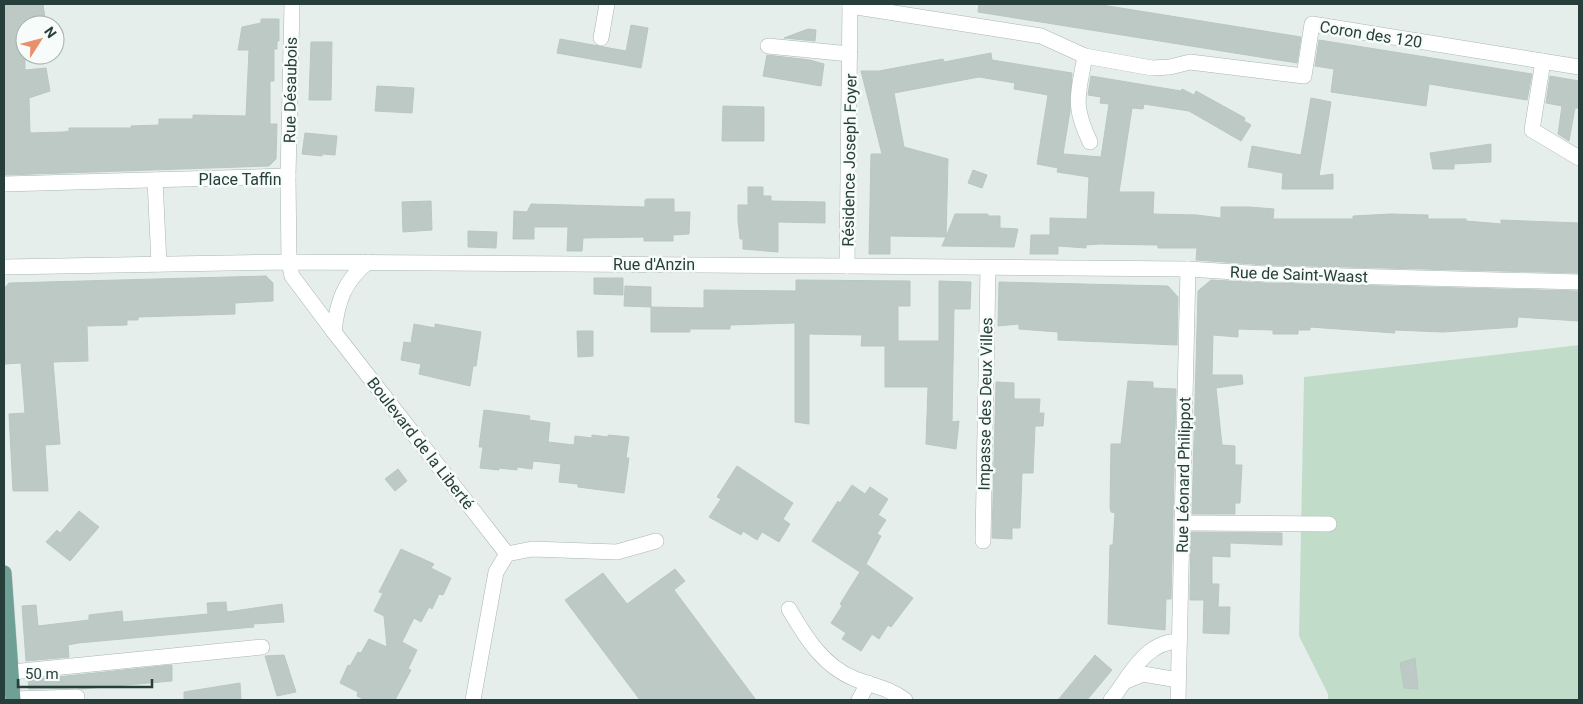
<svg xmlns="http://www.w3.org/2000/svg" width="1583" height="704" viewBox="0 0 1583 704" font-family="Roboto,sans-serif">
	<rect width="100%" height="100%" fill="#e6eeeb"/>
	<polygon fill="#c1ddca" points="1579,345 1579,700 1328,700 1328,694 1299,636 1304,377"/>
	<g fill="#bcc9c4" stroke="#b9c7c2">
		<polygon points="4,4 43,4 46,25 25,25 25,70 46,68 50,91 29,98 30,133 64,132 69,131 69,128 131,128 131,126 159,125 159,119 193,119 193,115 246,116 249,50 238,50 242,27 261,23 261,19 279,19 279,41 277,41 277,49 274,49 274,81 270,81 270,124 277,124 276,159 269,166 4,175"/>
		<polygon points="979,4 1096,4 1301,37 1297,63 978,12"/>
		<polygon points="631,25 648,28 641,68 557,53 560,39 626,51"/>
		<polygon points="808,29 816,30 815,41 784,38"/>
		<polygon points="1319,40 1532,74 1527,100 1429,84 1426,106 1331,92 1334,69 1315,66"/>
		<polygon points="311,42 332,42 331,100 309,100"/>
		<polygon points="991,53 992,60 1072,73 1070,111 1063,154 1101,157 1109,104 1100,103 1101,97 1088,95 1091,76 1181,91 1182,89 1194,95 1196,91 1245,118 1244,121 1251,125 1241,141 1189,111 1144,104 1143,109 1132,108 1119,192 1154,192 1153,214 1197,215 1221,218 1221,207 1249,207 1274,209 1273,219 1353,219 1353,216 1391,214 1428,215 1428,219 1466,219 1466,221 1501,224 1501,220 1579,223 1579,273 1266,265 1196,260 1197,248 1158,248 1158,245 1100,244 1086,245 1086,248 1058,246 1058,254 1030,254 1031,235 1050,235 1050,218 1087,219 1089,177 1057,172 1058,168 1037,164 1048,95 1014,89 1015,83 979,77 894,93 904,147 948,159 946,237 955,214 988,214 988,216 1000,216 1000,228 1018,229 1014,247 942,246 946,237 890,236 890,254 869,254 871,154 882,154 861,71 879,71 943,59 944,62"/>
		<polygon points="767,55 810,60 824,64 821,86 763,76"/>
		<polygon points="1550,76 1579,81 1579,108 1575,108 1569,141 1558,134 1562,106 1546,103"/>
		<polygon points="377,86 414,88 412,113 375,111"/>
		<polygon points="1311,98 1331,102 1319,176 1333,174 1333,189 1282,189 1283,173 1248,167 1252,146 1301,155"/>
		<polygon points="723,106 764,107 764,141 722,141"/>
		<polygon points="305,133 337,136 335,155 322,154 322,156 302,154"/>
		<polygon points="1491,144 1491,162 1454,164 1454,169 1433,169 1430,153"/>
		<polygon points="973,170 987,175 982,188 968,183"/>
		<polygon points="748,187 763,187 763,196 771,196 771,201 825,202 825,223 778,222 778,252 743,249 743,239 740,239 738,221 738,205 748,205"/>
		<polygon points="647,199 674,199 674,212 690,212 689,234 673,235 673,241 644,241 644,237 583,238 582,251 567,251 568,227 534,227 534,239 513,239 514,211 527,212 531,204 645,207 645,200"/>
		<polygon points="431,201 432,230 403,232 402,202"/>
		<polygon points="468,231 497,232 496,248 468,247"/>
		<polygon points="266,276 273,283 273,301 235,303 235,314 138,317 138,320 127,320 127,325 87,326 88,361 53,362 60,444 45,445 48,491 13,491 9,414 25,413 21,363 5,364 4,289 9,283"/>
		<polygon points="594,278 623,278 623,295 594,294"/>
		<polygon points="796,280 910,281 910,306 898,306 898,341 939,341 939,281 971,282 970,309 954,309 952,422 959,421 956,449 926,444 928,387 885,387 885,346 861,346 862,335 809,334 809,424 795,422 795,323 730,325 730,329 690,329 690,332 651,332 651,307 624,306 625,286 651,287 651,307 704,308 704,290 796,291"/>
		<polygon points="1211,280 1266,283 1579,291 1579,321 1518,317 1517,327 1443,332 1394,330 1395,333 1310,327 1310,330 1298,330 1298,334 1273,334 1273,330 1238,329 1238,337 1213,335 1212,375 1242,375 1243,384 1216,388 1222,445 1235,446 1235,465 1242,465 1240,503 1235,503 1235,514 1192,514 1198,291"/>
		<polygon points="999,282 1168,286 1178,297 1177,345 1058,340 1058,332 1019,329 1019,324 998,326"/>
		<polygon points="414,324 435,328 435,324 481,332 476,366 473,366 470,386 419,374 421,364 401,360 404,342 411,343"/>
		<polygon points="577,331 593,331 593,356 578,357"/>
		<polygon points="1128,381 1153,382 1153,388 1176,389 1171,599 1166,599 1165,630 1108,624 1110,545 1113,545 1115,513 1111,512 1110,508 1111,444 1121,444"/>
		<polygon points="996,382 1014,383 1014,399 1040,399 1039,413 1044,413 1043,426 1035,426 1033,473 1022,473 1020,528 1012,528 1012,539 992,538"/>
		<polygon points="484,410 530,416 529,420 550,423 548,442 574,445 575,436 592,438 592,435 608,437 608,435 629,437 626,458 629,458 624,493 578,487 578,484 559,482 561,464 533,461 532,469 517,467 517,470 499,468 499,470 480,468 483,447 479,447"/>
		<polygon points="737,466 793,503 783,519 790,524 779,542 762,532 757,540 743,531 741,535 709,517 721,499 717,497"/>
		<polygon points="398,469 407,481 395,491 385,479"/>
		<polygon points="852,485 865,494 870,487 888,499 878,515 886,520 877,534 881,536 866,564 913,598 891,627 888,625 879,639 872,634 861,651 842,639 846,633 831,623 842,606 840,604 860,572 812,541 838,501 840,503"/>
		<polygon points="79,511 99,527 70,561 46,542 57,530 60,533"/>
		<polygon points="1191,532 1282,533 1282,545 1230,543 1230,557 1212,556 1212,584 1219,584 1218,607 1230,607 1229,634 1203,633 1204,600 1190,600"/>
		<polygon points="401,549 434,564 431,568 451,578 443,595 439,594 432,609 429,607 421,622 414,618 402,642 417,650 408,669 411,670 395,700 365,700 357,696 358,692 340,683 348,665 350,666 358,652 361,653 369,639 387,647 384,616 374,611 383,593 379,592"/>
		<polygon points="675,569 685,581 674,590 756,700 640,700 565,600 603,573 627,604"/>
		<polygon points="226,602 227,612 282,604 284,622 253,624 254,627 78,643 68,645 69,657 26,661 22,606 36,605 38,626 89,620 89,615 122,611 123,622 208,614 207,603"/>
		<polygon points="284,655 296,692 277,696 265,656"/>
		<polygon points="1095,655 1112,670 1087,700 1058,700"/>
		<polygon points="1415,658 1418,689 1404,688 1400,663"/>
		<polygon points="172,665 172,681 82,689 77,688 29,689 28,680"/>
		<polygon points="240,683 241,700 184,700 184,692"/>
	</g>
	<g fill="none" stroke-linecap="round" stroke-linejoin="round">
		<g stroke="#a9b6b2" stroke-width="16">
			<g id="minor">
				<polyline points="292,4 288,176 289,262 292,276 334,332"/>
				<polyline points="850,6 1041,36 1085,56 1152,68 1170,67 1190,62 1304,76 1312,24 1579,67"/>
				<polyline points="601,38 607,4"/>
				<polyline points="768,46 850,54"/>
				<path d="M1085,56C1078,95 1072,104 1090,142"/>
				<polyline points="1543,61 1532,130 1579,158"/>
				<polyline points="155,180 159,264"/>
				<polyline points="4,184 288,176"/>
				<path d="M368,262C344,281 337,302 334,332L507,554"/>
				<polyline points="847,266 850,4"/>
				<polyline points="4,267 289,262 847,266 1188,269 1266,274 1579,282"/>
				<polyline points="1182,523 1329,524"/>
				<polyline points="983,541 988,268"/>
				<path d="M789,609C806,638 823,666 855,679C873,686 889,688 905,700"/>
				<polyline points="12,672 262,647"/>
				<polyline points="1126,681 1143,674 1178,680"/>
				<polyline points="13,699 77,697"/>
				<polyline points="473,700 496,572 507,554 532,549 617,552 656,541"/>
				<polyline points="859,700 868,683"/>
				<path d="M1111,700C1130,676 1144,642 1179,641"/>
				<polyline points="1178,700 1188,269"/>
			</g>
		</g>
		<g stroke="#c2c9c8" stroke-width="16">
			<polyline id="major" points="4,573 13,700"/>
		</g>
		<use href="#minor" stroke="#fff" stroke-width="15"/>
		<use href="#major" stroke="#6fa096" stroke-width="15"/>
	</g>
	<g text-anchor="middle" stroke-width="5" stroke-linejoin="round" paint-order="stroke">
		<g font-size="16" fill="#263f3a" stroke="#f7fbf9">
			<text transform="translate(1371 34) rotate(9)" y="6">Coron des 120</text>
			<text transform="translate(290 90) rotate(-89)" y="6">Rue Désaubois</text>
			<text transform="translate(849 160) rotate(-89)" y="6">Résidence Joseph Foyer</text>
			<text x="240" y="185">Place Taffin</text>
			<text x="654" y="270">Rue d'Anzin</text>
			<text transform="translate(1299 274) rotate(2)" y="6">Rue de Saint-Waast</text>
			<text transform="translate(985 404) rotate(-89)" y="6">Impasse des Deux Villes</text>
			<text transform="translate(421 443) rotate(52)" y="6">Boulevard de la Liberté</text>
			<text transform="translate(1183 475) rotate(-89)" y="6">Rue Léonard Philippot</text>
		</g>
	</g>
	<rect width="1583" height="704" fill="none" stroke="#263f3a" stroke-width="10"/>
	<g transform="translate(40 40) rotate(54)"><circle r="24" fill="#f7fbf9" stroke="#a3b0ad"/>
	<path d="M0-4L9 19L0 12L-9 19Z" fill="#e8906b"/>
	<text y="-8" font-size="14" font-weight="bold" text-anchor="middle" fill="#263f3a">N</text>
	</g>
	<path d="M18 679v8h134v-8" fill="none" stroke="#263f3a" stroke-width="2.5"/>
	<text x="25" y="679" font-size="15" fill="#263f3a" stroke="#f7fbf9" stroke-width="4" paint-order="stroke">50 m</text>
</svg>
